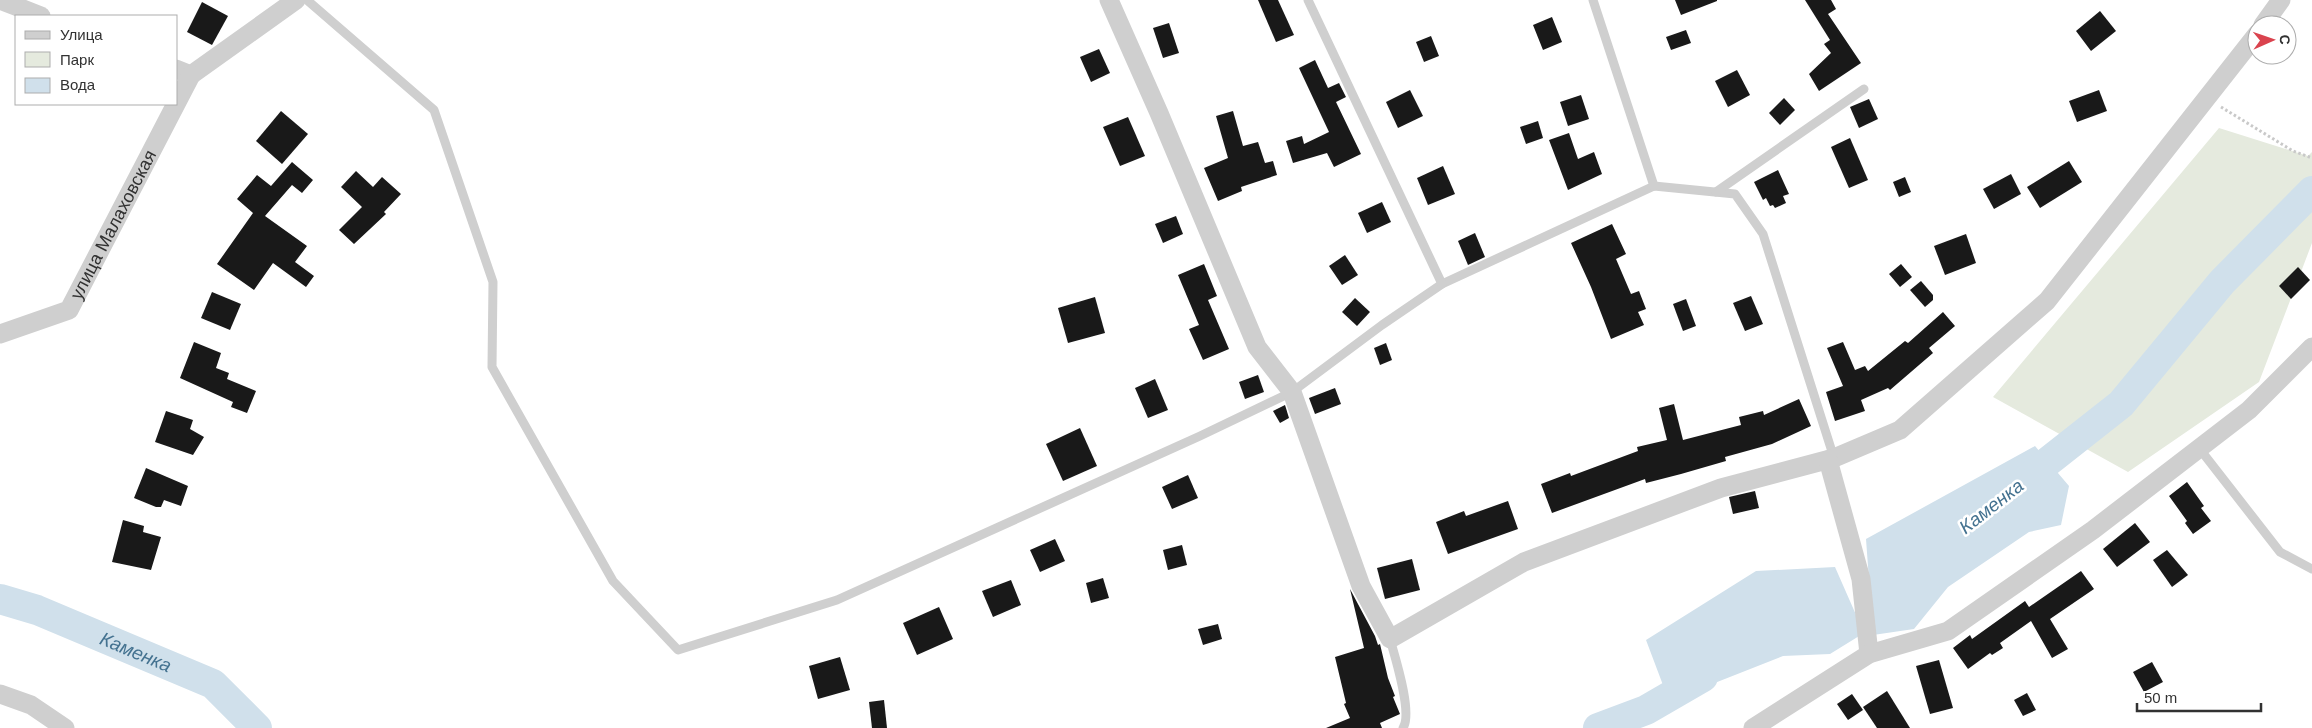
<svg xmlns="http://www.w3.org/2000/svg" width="2312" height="728" viewBox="0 0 2312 728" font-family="Helvetica,sans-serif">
	<rect width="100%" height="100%" fill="#fff"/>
	<polygon fill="#e5eade" points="2219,128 2308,156 2312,152 2312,243 2259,382 2128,472 1993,397"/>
	<g fill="#d0e0eb">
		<polygon points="2035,446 2069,486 2061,525 2029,532 1948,587 1914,629 1873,635 1866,539"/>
		<polygon points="1835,567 1864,633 1830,654 1783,656 1669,701 1646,640 1756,571"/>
	</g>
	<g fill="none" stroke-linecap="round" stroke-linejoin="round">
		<g stroke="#d0e0eb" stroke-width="30">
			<polyline points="2017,486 2121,404 2222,282 2312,191"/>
			<path id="s1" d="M0,599L37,610L213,684L257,728"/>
			<polyline points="1598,728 1646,710 1703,677"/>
		</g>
	</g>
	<g fill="#191919">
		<polygon points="1258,0 1278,0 1294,35 1276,42"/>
		<polygon points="1675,0 1717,0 1717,1 1681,15"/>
		<polygon points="1805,0 1831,0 1836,9 1828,14 1861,63 1819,91 1809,74 1831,53 1824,44 1830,40"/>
		<polygon points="202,2 228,16 212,45 187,32"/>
		<polygon points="2100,11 2116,31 2091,51 2076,31"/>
		<polygon points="1552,17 1562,42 1543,50 1533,25"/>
		<polygon points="1169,23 1179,53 1163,58 1153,28"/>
		<polygon points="1686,30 1691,43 1671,50 1666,37"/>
		<polygon points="1431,36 1439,56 1424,62 1416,42"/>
		<polygon points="1099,49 1110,73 1091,82 1080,57"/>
		<polygon points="1315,60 1328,88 1339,83 1346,97 1336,102 1361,154 1334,167 1327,153 1293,163 1286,141 1302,136 1304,144 1329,132 1299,68"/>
		<polygon points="1737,70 1750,95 1728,107 1715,81"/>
		<polygon points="1410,90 1423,116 1398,128 1386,102"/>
		<polygon points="2099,90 2107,111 2077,122 2069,101"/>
		<polygon points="1581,95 1589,119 1568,126 1560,102"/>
		<polygon points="1784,98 1795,110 1780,125 1769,113"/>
		<polygon points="1869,99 1878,119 1859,128 1850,107"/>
		<polygon points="281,111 308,134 282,164 256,141"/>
		<polygon points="1233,111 1243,146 1258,142 1265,163 1273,161 1277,175 1241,187 1242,191 1218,201 1204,168 1228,158 1216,116"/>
		<polygon points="1128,117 1145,156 1120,166 1103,127"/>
		<polygon points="1538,121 1543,138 1526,144 1520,127"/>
		<polygon points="1569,133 1578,159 1594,152 1602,174 1568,190 1549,140"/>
		<polygon points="1850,138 1868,180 1849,188 1831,147"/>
		<polygon points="2069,161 2082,182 2040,208 2027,187"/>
		<polygon points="292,162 313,180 302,193 292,185 265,216 307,246 295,262 314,276 306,287 273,263 254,290 217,264 253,213 237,199 257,175 271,186"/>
		<polygon points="1443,166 1455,194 1428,205 1417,178"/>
		<polygon points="1778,170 1789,194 1783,196 1786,203 1775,208 1773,205 1770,206 1766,198 1763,200 1754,182"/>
		<polygon points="356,171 373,187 382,177 401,194 384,212 386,214 354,244 339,230 362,207 341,187"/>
		<polygon points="2011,174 2021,194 1994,209 1983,189"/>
		<polygon points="1905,177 1911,192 1899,197 1893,182"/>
		<polygon points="1382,202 1391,222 1367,233 1358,213"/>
		<polygon points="1176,216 1183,234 1163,243 1155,224"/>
		<polygon points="1612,224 1626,254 1616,259 1631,294 1639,291 1646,309 1638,312 1644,325 1611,339 1591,287 1571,243"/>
		<polygon points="1475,233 1485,257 1468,265 1458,241"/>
		<polygon points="1966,234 1976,263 1945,275 1934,246"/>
		<polygon points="1345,255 1358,275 1342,285 1329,266"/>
		<polygon points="1204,264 1217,296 1208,300 1229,349 1203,360 1189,329 1199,325 1178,275"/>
		<polygon points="1901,264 1912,277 1900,287 1889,274"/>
		<polygon points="2298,267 2310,280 2291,299 2279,286"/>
		<polygon points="1921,281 1933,295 1933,300 1925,307 1910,290"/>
		<polygon points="212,292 241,304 230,330 201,318"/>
		<polygon points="1751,296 1763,324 1745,331 1733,303"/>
		<polygon points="1095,297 1105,333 1068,343 1058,308"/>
		<polygon points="1355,298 1370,312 1357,326 1342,312"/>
		<polygon points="1686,299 1696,326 1683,331 1673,304"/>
		<polygon points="1943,312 1955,326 1929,348 1933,353 1890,390 1888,388 1861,400 1865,411 1835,421 1826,392 1843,386 1827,348 1843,342 1855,370 1865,366 1868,371 1905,341 1908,343"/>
		<polygon points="194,342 221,353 216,368 229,373 227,379 256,391 247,413 231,407 233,402 180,378"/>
		<polygon points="1386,343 1392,360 1380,365 1374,348"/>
		<polygon points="1258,375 1264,392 1245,399 1239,382"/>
		<polygon points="1155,379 1168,410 1148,418 1135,388"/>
		<polygon points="1335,388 1341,404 1315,414 1309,398"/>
		<polygon points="1799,399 1811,426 1772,444 1725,457 1726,461 1681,474 1646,483 1645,479 1552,513 1541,484 1570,473 1571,476 1638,451 1637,447 1667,440 1659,408 1674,404 1683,440 1741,425 1739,417 1763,411 1764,415"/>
		<polygon points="1285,405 1289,418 1280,423 1273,411"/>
		<polygon points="166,411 193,420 190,429 204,437 193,455 155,442"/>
		<polygon points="1080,428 1097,466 1063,481 1046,444"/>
		<polygon points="146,468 188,486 181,506 164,500 161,507 156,507 134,498"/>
		<polygon points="1188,475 1198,498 1172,509 1162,487"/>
		<polygon points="2187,482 2204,506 2201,508 2211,521 2193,534 2185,523 2187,521 2169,496"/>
		<polygon points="1755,491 1759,508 1733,514 1729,497"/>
		<polygon points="1508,501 1518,529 1448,554 1436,522 1464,511 1466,516"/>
		<polygon points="123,520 144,526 143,532 161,537 151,570 112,562"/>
		<polygon points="2135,523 2150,542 2117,567 2103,549"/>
		<polygon points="1055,539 1065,561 1040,572 1030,550"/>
		<polygon points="1182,545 1187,565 1168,570 1163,550"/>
		<polygon points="2167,550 2188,575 2172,587 2153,560"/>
		<polygon points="1412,559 1420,590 1385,599 1377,568"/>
		<polygon points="2081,571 2094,589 2050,619 2068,649 2052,658 2031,621 2000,643 2003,648 1992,655 1990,653 1968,669 1953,648 1970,635 1972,639 2025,601 2029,607"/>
		<polygon points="1103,578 1109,598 1091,603 1086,583"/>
		<polygon points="1011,580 1021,605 993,617 982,591"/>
		<polygon points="1350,589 1375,636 1378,645 1380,644 1388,678 1395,696 1393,697 1400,714 1380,723 1382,728 1326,728 1350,718 1344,704 1346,703 1335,657 1364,648"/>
		<polygon points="939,607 953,639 917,655 903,623"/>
		<polygon points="1218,624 1222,639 1203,645 1198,629"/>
		<polygon points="840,657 850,690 818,699 809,666"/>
		<polygon points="1939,660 1953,708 1930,714 1916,666"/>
		<polygon points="2152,662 2163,682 2144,692 2133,672"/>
		<polygon points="1887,691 1910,728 1877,728 1863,707"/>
		<polygon points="2027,693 2036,710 2023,716 2014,700"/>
		<polygon points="1852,694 1863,710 1848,720 1837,704"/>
		<polygon points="884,700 887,728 872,728 869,702"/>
	</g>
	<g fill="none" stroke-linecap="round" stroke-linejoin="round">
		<polyline stroke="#c9c9c9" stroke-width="3" stroke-dasharray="2.5 2.5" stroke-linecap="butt" points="2221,107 2293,151 2312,158"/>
		<g stroke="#cfcfcf" stroke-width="9">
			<polyline points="307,0 434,110 493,282 492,367 613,581 678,650 837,600 1200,436 1292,392 1382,325 1442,284 1654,186 1735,194 1763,234 1834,458"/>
			<polyline points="1308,0 1442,284"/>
			<polyline points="1593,0 1654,186"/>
			<polyline points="1716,192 1864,89"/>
			<polyline points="2199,448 2280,552 2312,569"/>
			<path d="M1390,639C1395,657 1413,713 1403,728"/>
		</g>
		<g stroke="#cfcfcf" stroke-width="19">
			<polyline points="0,0 41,16"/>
			<polyline points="1109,0 1159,113 1257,347 1292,392 1361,586 1390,639 1524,562 1721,488 1834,458 1900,430 2047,301 2257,34"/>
			<polyline points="2263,25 2281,0"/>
			<polyline points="176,69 191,75 296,0"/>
			<path id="s2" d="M0,334L69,310L191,75"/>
			<polyline points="1828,460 1861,579 1869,654"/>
			<polyline points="0,694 31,705 65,728"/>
			<polyline points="1753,728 1869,654 1948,631 2093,530 2249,410 2312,347"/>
		</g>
	</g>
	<g text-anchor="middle" stroke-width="5" stroke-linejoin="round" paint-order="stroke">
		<g font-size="18" fill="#323232" stroke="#fff">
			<text dy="6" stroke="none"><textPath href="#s2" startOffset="169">улица Малаховская</textPath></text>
		</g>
		<g font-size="19" font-style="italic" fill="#447290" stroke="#fff">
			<text transform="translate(1991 506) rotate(-38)" y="7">Каменка</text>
			<text dy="7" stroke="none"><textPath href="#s1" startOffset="146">Каменка</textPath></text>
		</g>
	</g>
	<rect x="15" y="15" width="162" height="90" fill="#ffffff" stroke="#adadad"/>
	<rect x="25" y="31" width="25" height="8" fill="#cfcfcf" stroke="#adadad"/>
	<text x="60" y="40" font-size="15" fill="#323232">Улица</text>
	<rect x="25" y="52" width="25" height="15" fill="#e5eade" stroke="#adadad"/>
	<text x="60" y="65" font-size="15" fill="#323232">Парк</text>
	<rect x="25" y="78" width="25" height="15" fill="#d0e0eb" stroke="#adadad"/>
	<text x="60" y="90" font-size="15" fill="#323232">Вода</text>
	<g transform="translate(2272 40) rotate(88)"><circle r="24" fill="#ffffff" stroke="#adadad"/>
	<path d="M0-4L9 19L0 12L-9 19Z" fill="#da434e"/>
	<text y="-8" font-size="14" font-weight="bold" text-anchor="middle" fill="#323232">С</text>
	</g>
	<path d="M2137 703v8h124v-8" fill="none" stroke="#323232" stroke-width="2.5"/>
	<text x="2144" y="703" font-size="15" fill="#323232" stroke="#ffffff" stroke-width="4" paint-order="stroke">50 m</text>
</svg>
